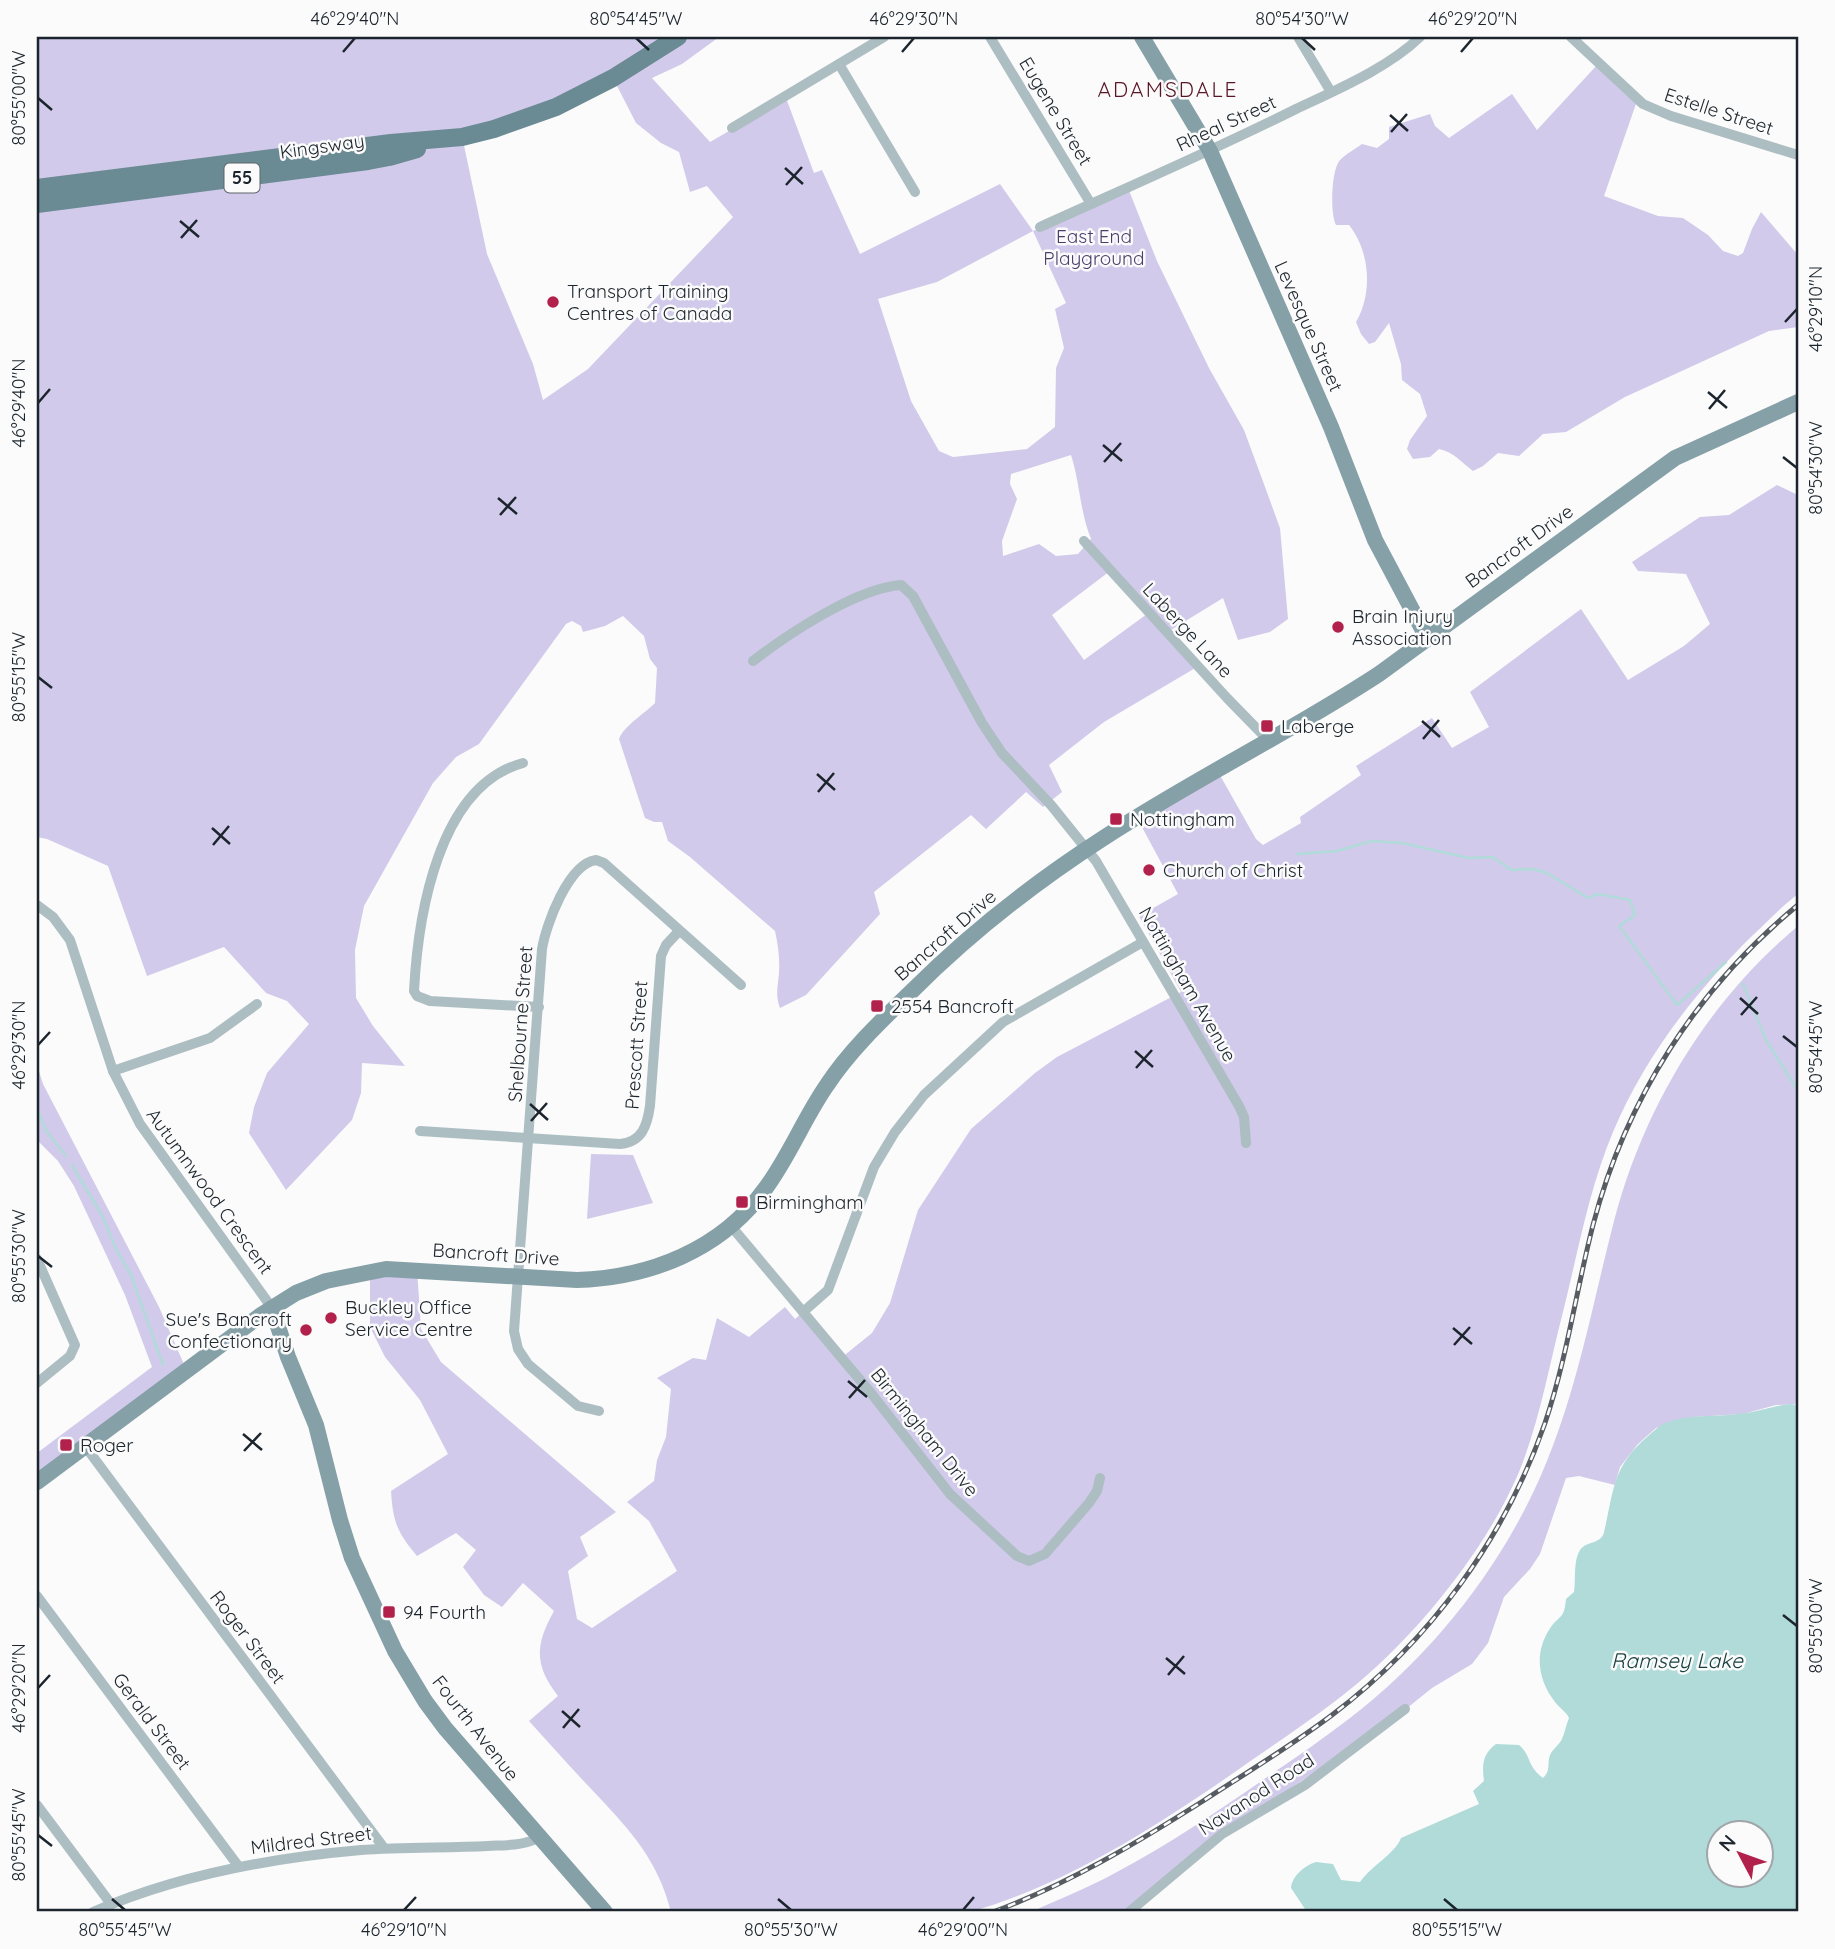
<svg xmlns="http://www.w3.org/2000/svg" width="1835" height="1949" viewBox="0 0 1835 1949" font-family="Quicksand,sans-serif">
	<rect width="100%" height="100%" fill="#fbfbfb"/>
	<g fill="#d1caeb" fill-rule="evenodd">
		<path d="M37,37H719L682,64L652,78L710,142L786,98L814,173L822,170L860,254L1000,184L1033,231L1128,188L1157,261L1209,368L1244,430L1261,476L1280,528L1288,619L1270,632L1238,640L1223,598L1166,633L1197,667L1104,722L1049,765L1062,792L1043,807L1026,792L986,829L971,815L874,892L880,914L806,995L780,1008C775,995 778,986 779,973C780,958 778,945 775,931L690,857L668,841L662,822H654L645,818L619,739C623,727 645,713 655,703L657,668L650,659L644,636L623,616L605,626L583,632L581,626L572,621L566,624L479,744L456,757L433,783L364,906L355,950L356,998L373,1026L405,1066L362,1063L361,1093L352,1120L286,1190L249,1133L254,1107L267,1073L309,1024L287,1001L266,993L224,947L147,976L108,866L47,839L37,837ZM613,78L636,123L661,143L679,152L690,192L707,186L733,217L588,369L543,400L533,364L487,254L462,136ZM1033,231L1066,303L1055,309L1064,348L1056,368L1055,427L1027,449L953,457L939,451L911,401L878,299L937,282ZM1071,455C1080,483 1080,512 1091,539L1078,554L1056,556L1039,544L1003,556L1002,541L1017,499L1010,484L1011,474ZM1110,571L1147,614L1084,660L1052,615Z"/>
		<path d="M1598,64L1637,101L1604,196L1658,216L1683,218L1708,235L1723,251L1738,256L1743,253L1752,229L1761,212L1798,255V327L1769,331L1625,397L1566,432L1543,434L1519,456L1498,453L1483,466L1473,471C1461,462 1454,452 1439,449L1430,457L1413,459L1407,449L1410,440L1427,416L1420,394L1402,380L1401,364L1389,323L1375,342L1369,344L1361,334L1356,322C1373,293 1370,251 1349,225H1336C1330,214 1331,170 1340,160C1346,154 1355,149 1362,144L1377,148L1389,139V127L1430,114L1435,126L1449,138L1512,94L1537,130Z"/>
		<path d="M1777,485L1798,495V894C1782,906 1767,922 1752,936C1695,992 1644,1058 1613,1132C1589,1189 1578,1252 1563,1312C1549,1366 1540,1420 1519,1472C1484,1555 1406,1649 1334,1702C1301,1727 1266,1750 1232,1774C1152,1829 1065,1885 970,1912H671C658,1860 630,1830 594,1792C572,1769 551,1745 529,1721L558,1696C534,1665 535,1645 554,1611L523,1583L502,1607L484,1595L463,1567L476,1550L456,1533L417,1556C397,1532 393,1522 391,1491L448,1454L420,1400L385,1357L370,1327V1271L417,1269L421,1329L441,1362L616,1512L580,1537L588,1556L568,1571L577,1619L592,1628L677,1571L649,1521L627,1502L654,1481L657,1460L666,1437L671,1389L657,1378L693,1358L706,1360L717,1318L749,1337L785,1307L795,1319L802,1313L841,1358L872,1333L890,1303L918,1210L971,1129L1035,1073L1057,1057L1181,992L1139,916L1178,894L1136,816L1217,770L1256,839L1263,845L1301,823L1300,817L1361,775L1356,766L1432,718L1452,748L1489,727L1470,692L1581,609L1628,680L1684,646L1710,624L1686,574L1638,571L1632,562L1700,517L1729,515Z"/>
		<path d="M1798,926V1404L1776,1405L1743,1414L1694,1417L1656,1428L1638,1444L1620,1467L1615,1485L1579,1476L1566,1478L1540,1554L1530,1569L1504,1597L1488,1643L1472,1664L1432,1688L1386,1725L1235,1825L1130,1912H1031C1059,1899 1088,1888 1115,1873C1168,1845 1220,1810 1270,1775C1297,1757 1324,1738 1350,1718C1432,1655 1501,1568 1542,1473C1577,1392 1592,1306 1614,1221C1644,1107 1707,1002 1798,926Z"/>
		<polygon points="37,1065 43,1084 159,1307 186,1369 37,1481 37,1453 152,1367 125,1295 74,1186 58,1161 37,1140"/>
		<polygon points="591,1154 633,1155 653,1203 587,1219"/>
	</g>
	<path fill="#b0dbd9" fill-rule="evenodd" d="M1790,1404L1798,1405V1912H1307L1291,1888C1292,1876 1305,1865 1316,1862L1333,1864L1341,1880L1360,1882C1372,1865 1395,1854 1401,1838L1479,1804L1473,1791L1484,1781C1482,1766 1482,1754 1496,1744L1519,1745C1532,1756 1526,1765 1543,1778C1552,1770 1546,1762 1551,1753C1554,1748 1560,1744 1562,1739C1565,1732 1566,1725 1569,1718C1566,1711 1559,1708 1555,1702C1538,1680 1534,1654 1549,1630C1559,1614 1564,1621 1566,1599L1574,1592C1576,1579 1573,1561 1580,1550C1586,1541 1602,1544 1604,1532C1614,1491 1612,1467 1647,1437C1654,1431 1659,1425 1668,1422C1690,1414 1715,1417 1737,1414C1755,1413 1772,1406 1790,1404ZM1720,1834H1762V1876H1720Z"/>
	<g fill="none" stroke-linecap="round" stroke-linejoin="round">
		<g stroke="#b0dbd9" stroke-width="2.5">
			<polyline points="1297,854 1337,851 1372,841 1402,843 1469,858 1493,857 1511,870 1533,869 1547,873 1588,898 1598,894 1630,900 1635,915 1619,926 1677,1005 1726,962"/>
			<polyline points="1743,984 1766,1040 1798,1091"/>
			<polyline points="37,1109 47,1132 66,1156"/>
			<polyline points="72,1165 103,1217 116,1249 131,1275 163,1365"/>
		</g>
		<g stroke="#adbec3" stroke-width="10">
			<polyline points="990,37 1091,204"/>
			<polyline points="1298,37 1331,92"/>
			<polyline points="1571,37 1643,104 1671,116 1798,155"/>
			<polyline points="839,64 915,192"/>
			<polyline points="732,128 884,37"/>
			<path d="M1040,227C1126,188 1212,151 1296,109C1336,90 1388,68 1420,37"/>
			<polyline points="1084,541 1227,698 1269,741"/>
			<path d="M753,661C788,634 857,588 901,585L913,596L982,723L1002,753L1051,805L1096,861L1239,1106L1244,1117L1246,1143"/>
			<path d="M523,763C438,786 418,916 414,991L417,996L430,1001L539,1007"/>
			<polyline points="37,905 53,917 70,940 113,1071 140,1124 272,1308"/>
			<polyline points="113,1071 210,1038 257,1004"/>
			<path d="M420,1131L620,1144C642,1142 647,1126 650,1106L661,956L666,945L679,931"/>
			<polyline points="731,1226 871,1393 950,1494 1017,1556 1029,1561 1045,1554 1089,1503 1097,1491 1100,1478"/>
			<polyline points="37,1259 75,1345 70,1356 37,1383"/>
			<polyline points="803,1312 828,1290 874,1167 895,1132 924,1095 1003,1022 1143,942"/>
			<path d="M599,1411L578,1406L528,1364L518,1349L514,1331L542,949C546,925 568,864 596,860L604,863L741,985"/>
			<polyline points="85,1446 384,1848"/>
			<polyline points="37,1596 239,1867"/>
			<polyline points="37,1805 111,1904"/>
			<path d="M93,1912C177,1875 270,1858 361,1850C403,1847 446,1848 488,1846C506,1845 524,1846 540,1837"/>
			<polyline points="1129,1912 1222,1834 1305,1785 1405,1709"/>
		</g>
		<g stroke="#86a0a8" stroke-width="16">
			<polyline points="1142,37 1210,151 1331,427 1375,540 1427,638"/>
			<polyline points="272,1308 288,1357 316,1425 340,1520 352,1558 395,1651 425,1701 445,1728 605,1912"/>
			<path d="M37,1482L261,1315L296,1293L326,1281L386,1269L577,1280C649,1278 721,1250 765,1189C789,1157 804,1118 827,1085C850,1050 882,1020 912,991C969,934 1034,883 1102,839C1192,780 1289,733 1379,674L1675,458L1798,402"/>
		</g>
		<g stroke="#6a8a94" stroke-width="18">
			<polyline points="37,188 391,143 462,137 494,129 556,107 613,78 678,37"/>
			<polyline points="37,204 368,161 389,157 417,149"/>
		</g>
		<g stroke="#565c62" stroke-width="5">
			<path id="rail" d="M993,1912C1068,1884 1135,1844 1203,1801C1246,1773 1291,1746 1332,1715C1430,1641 1505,1538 1545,1423C1567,1358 1576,1291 1593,1225C1626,1099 1697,988 1798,905"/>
		</g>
		<use href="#rail" stroke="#fbfbfb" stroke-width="2.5" stroke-dasharray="8" stroke-linecap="butt"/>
	</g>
	<path fill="none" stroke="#1c252d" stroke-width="2.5" d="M636,38L649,50M1302,38L1315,50M343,52L355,38M902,52L914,38M1461,52L1473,38M38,98L52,110M1390,115L1408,131M1391,132L1407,114M785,168L803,184M786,185L802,167M180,221L199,237M181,238L197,220M1785,322L1797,309M1708,392L1727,408M38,403L50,389M1709,409L1725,390M1103,445L1122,461M1783,457L1797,468M1104,462L1121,443M498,498L517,514M500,515L516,497M38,677L52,688M1422,721L1440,737M1423,739L1439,720M817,774L835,790M818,792L834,773M212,828L230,844M213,845L229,826M1740,998L1758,1014M1741,1015L1757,997M1783,1036L1797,1047M38,1045L50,1032M1135,1051L1153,1067M1136,1068L1152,1050M530,1104L548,1120M531,1121L547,1103M38,1256L52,1267M1453,1328L1472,1344M1454,1345L1470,1327M848,1381L867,1397M849,1398L865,1380M243,1434L262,1450M244,1451L261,1433M1783,1615L1797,1626M1166,1658L1185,1674M1168,1675L1184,1656M38,1688L50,1675M562,1711L580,1727M563,1728L579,1709M38,1835L52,1846M112,1899L125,1910M778,1899L791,1910M1444,1899L1457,1910M404,1910L416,1897M963,1910L974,1897"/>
	<g fill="#b2214c" stroke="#fbfbfb" stroke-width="2.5">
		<circle cx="553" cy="302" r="7"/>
		<circle cx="1338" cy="627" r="7"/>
		<rect x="1260" y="719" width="14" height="14" rx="3.5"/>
		<rect x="1109" y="812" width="14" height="14" rx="3.5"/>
		<circle cx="1149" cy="870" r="7"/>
		<rect x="870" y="999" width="14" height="14" rx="3.5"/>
		<rect x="735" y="1195" width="14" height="14" rx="3.5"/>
		<circle cx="331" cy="1318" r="7"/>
		<circle cx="306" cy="1330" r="7"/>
		<rect x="59" y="1438" width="14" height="14" rx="3.5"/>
		<rect x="382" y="1605" width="14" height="14" rx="3.5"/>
	</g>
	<g text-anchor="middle" stroke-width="5" stroke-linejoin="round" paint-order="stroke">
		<rect fill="#fbfbfb" stroke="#5f656b" stroke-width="2" x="224.5" y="163.5" width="35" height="29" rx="5"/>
		<g font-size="18" font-weight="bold" fill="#1c252d">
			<text x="242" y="184">55</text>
		</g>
		<g font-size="19" fill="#1c252d" stroke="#fbfbfb">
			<text transform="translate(1056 111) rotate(59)" y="7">Eugene Street</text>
			<text transform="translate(1719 111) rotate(18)" y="7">Estelle Street</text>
			<text transform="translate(1226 123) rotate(-25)" y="7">Rheal Street</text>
			<text transform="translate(322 146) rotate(-8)" y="7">Kingsway</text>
			<text transform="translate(1309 326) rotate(66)" y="7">Levesque Street</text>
			<text transform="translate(1519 546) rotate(-36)" y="7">Bancroft Drive</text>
			<text transform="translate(1188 630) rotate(47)" y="7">Laberge Lane</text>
			<text transform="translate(945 935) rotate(-41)" y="7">Bancroft Drive</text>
			<text transform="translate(1188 984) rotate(60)" y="7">Nottingham Avenue</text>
			<text transform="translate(520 1024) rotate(-86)" y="7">Shelbourne Street</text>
			<text transform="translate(636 1045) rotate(-86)" y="7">Prescott Street</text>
			<text transform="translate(210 1191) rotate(54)" y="7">Autumnwood Crescent</text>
			<text transform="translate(496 1254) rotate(4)" y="7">Bancroft Drive</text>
			<text transform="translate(925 1432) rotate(51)" y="7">Birmingham Drive</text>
			<text transform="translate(248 1637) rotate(53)" y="7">Roger Street</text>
			<text transform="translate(152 1721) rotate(53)" y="7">Gerald Street</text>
			<text transform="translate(476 1728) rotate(52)" y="7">Fourth Avenue</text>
			<text transform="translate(1256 1794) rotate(-33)" y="7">Navanod Road</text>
			<text transform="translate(311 1840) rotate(-7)" y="7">Mildred Street</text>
		</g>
		<g font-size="19" fill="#493e6b" stroke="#fbfbfb">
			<text x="1094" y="243">East End<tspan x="1094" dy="22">Playground</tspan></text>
		</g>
		<g font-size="19" fill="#1c252d" stroke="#fbfbfb" text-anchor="start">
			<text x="567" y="298">Transport Training<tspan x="567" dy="22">Centres of Canada</tspan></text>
			<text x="1352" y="623">Brain Injury<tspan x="1352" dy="22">Association</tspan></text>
			<text x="1281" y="733">Laberge</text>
			<text x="1130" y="826">Nottingham</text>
			<text x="1163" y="877">Church of Christ</text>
			<text x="891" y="1013">2554 Bancroft</text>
			<text x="756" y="1209">Birmingham</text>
			<text x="345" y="1314">Buckley Office<tspan x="345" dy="22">Service Centre</tspan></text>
			<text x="292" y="1326" text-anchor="end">Sue's Bancroft<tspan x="292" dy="22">Confectionary</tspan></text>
			<text x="80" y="1452">Roger</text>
			<text x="403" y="1619">94 Fourth</text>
		</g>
		<g font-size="21" letter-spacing="2" fill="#5a1526" stroke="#fbfbfb">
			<text x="1168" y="97">ADAMSDALE</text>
		</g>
		<g font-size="21" font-style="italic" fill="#17403f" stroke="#fbfbfb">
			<text x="1677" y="1668">Ramsey Lake</text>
		</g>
	</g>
	<rect width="1835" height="1949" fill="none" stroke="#fbfbfb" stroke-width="77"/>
	<g transform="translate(1740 1854) rotate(311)"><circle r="33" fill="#fbfbfb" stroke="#a2a5a9" stroke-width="2"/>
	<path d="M0-5L12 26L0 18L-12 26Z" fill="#b2214c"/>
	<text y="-10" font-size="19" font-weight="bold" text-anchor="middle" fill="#1c252d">N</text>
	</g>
	<rect x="38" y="38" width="1759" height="1872" fill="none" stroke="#1c252d" stroke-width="2.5"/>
	<g font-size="18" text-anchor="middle" fill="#1c252d">
		<text x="355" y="25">46°29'40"N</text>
		<text x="636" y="25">80°54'45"W</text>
		<text x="914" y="25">46°29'30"N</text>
		<text x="1302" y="25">80°54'30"W</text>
		<text x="1473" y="25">46°29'20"N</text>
		<text transform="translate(19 98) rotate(-90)" y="6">80°55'00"W</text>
		<text transform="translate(1816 309) rotate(-90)" y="6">46°29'10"N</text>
		<text transform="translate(19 403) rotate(-90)" y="6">46°29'40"N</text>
		<text transform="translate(1816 468) rotate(-90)" y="6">80°54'30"W</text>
		<text transform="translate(19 677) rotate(-90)" y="6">80°55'15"W</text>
		<text transform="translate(19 1045) rotate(-90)" y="6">46°29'30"N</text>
		<text transform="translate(1816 1047) rotate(-90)" y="6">80°54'45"W</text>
		<text transform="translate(19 1256) rotate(-90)" y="6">80°55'30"W</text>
		<text transform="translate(1816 1626) rotate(-90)" y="6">80°55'00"W</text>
		<text transform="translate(19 1688) rotate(-90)" y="6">46°29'20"N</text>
		<text transform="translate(19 1835) rotate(-90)" y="6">80°55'45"W</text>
		<text x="125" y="1936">80°55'45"W</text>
		<text x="404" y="1936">46°29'10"N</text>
		<text x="791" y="1936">80°55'30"W</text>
		<text x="963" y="1936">46°29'00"N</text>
		<text x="1457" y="1936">80°55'15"W</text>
	</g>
</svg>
